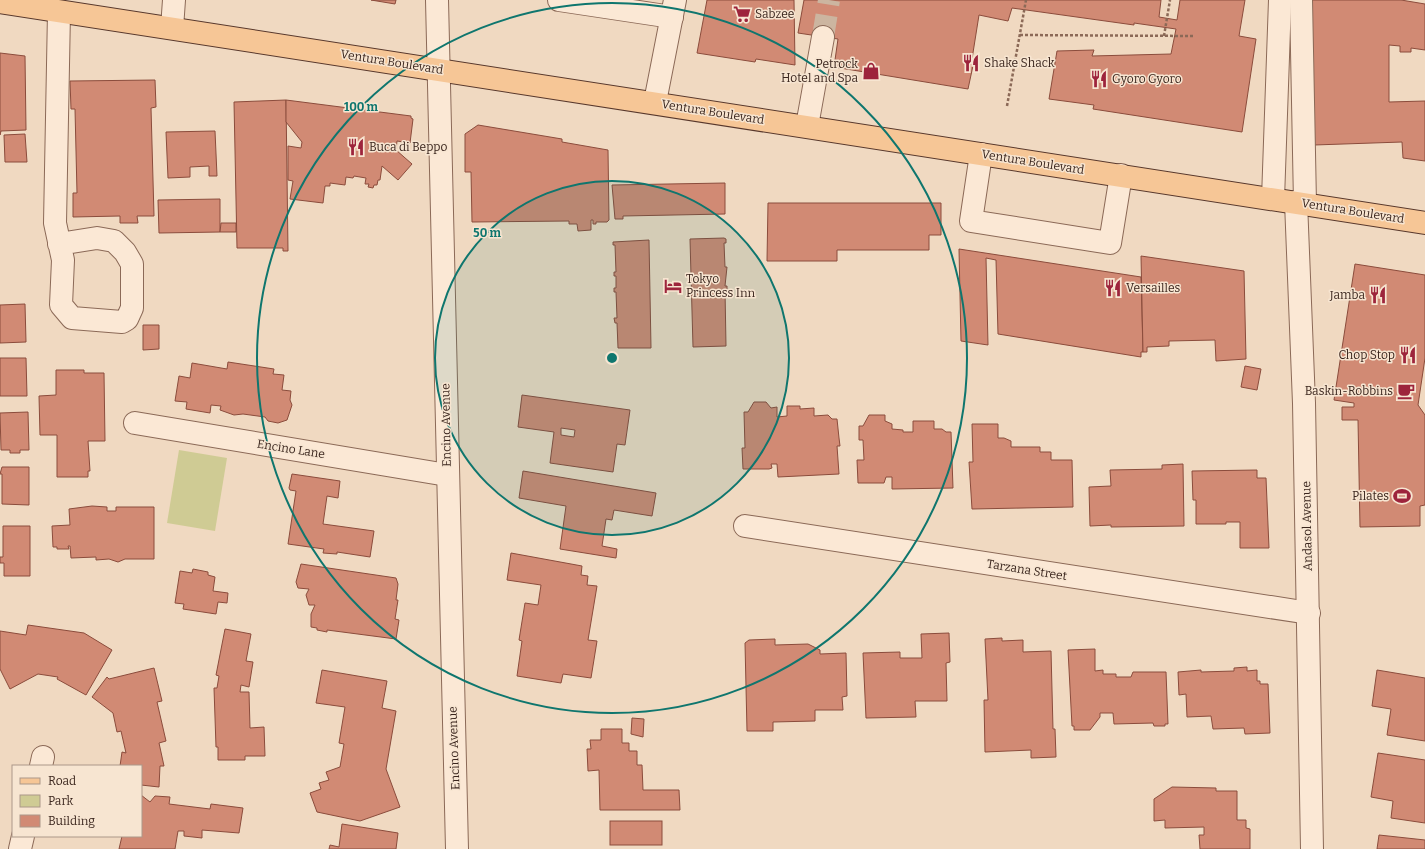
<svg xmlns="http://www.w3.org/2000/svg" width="1425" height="849" viewBox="0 0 1425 849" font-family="Bitter,serif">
	<rect width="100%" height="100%" fill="#f0d9c1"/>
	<polygon fill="#cfcb94" points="179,450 227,458 215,531 167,523"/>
	<g fill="#d18a74" stroke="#8b4c3c" fill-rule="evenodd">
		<polygon points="371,0 396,0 395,4"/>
		<polygon points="707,0 794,0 795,65 756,59 755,62 697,53"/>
		<polygon points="804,0 1161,0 1159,17 1177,20 1180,0 1245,0 1239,36 1256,39 1242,132 1093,109 1094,105 1049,99 1057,51 1094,50 1092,56 1171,54 1176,29 1134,23 1134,25 1012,8 1008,21 979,15 972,59 974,61 968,89 834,67 838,39 798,33"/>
		<polygon points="1312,0 1401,0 1425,4 1425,50 1411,48 1411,52 1400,52 1400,46 1389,45 1389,102 1425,101 1425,161 1403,158 1402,142 1314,145"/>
		<polygon points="0,53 25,56 26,130 1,131 0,135"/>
		<polygon points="155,80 156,107 151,108 154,216 137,216 138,223 120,223 120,216 73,217 73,193 77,193 75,109 71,109 70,81"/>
		<polygon points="286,100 288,251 283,251 283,248 237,248 234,102"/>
		<polygon points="286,100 411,116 411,118 413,119 410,143 397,141 396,150 412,164 398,180 382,166 380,180 378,180 377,185 374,185 373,188 368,187 369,184 365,184 366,178 354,176 353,178 346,177 345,185 330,183 330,186 325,186 323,203 290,199 293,181 288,180 288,146 301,148 302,142 286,122"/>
		<polygon points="478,125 562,139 562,142 608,150 609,220 607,222 596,222 596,224 593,224 593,220 591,220 591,230 578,231 577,224 569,224 569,221 472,222 471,172 465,172 465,134"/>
		<polygon points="215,131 217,176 209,176 209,166 190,167 190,177 168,178 166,132"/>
		<polygon points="25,134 27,162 5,162 4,135"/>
		<polygon points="725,183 725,214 623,216 623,219 615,219 612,185"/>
		<polygon points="220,199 220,232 159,233 158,200"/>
		<polygon points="768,203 941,203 941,235 929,235 929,250 837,250 837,261 767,261"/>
		<polygon points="221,223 236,223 236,232 220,232"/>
		<polygon points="724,238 726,239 726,243 724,243 725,267 727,267 725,286 727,286 727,290 725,290 726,346 693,347 690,239"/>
		<polygon points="649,240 651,348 618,348 617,323 615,323 614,318 617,318 616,292 614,292 614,288 616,288 616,276 614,276 614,272 616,272 615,245 613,245 613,242"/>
		<polygon points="959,249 1141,277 1143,352 1141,352 1141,357 998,334 996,260 986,258 988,345 961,341"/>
		<polygon points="1141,256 1244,271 1246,359 1216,361 1215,340 1169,341 1169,346 1147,347 1147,352 1143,352"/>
		<polygon points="1355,264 1425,275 1425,358 1418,405 1425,415 1425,505 1420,506 1420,526 1360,527 1358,420 1342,420 1342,407 1354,407 1354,403 1334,400"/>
		<polygon points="25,304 26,342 0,343 0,305"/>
		<polygon points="143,325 159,325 159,349 143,350"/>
		<polygon points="0,358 26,358 27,396 0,396"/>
		<polygon points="228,362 274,369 273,374 284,375 282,390 291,391 290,400 292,405 287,420 278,423 268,421 265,417 243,414 234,415 220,410 221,406 211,405 210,413 186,409 187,402 175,401 179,376 190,378 192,363 227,369"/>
		<polygon points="1245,366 1261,369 1257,390 1241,387"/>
		<polygon points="56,370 84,370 84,373 104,373 105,441 88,441 90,471 88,471 88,477 57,477 57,435 40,435 39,396 56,395"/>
		<path d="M522,395L630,410L625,445L617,444L613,472L550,463L554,432L518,427ZM561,428L575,430L574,437L561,435Z"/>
		<polygon points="754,402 766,402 771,408 777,407 777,417 787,416 787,406 800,406 800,409 814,408 814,416 828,415 832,419 837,419 839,438 840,446 837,446 839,474 778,477 777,464 771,464 772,468 769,469 743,469 742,448 745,448 744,412 748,412"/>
		<polygon points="28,412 29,450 20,450 20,453 10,453 10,450 1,450 0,413"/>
		<polygon points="869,415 885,415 885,421 892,424 892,429 903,430 903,432 913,432 913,421 934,421 934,429 942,429 946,432 951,432 953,488 892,489 892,477 886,477 884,483 858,483 857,460 864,460 863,440 859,440 859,426 863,426"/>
		<polygon points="972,424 998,424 998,438 1004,438 1011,441 1011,447 1040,447 1040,452 1051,452 1051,460 1072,460 1073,507 972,509 969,462 973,462"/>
		<polygon points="1183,464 1184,526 1111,527 1111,525 1090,526 1089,487 1111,486 1110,470 1162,469 1162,465"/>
		<polygon points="2,467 29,467 29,505 2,504 2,474 0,474"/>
		<polygon points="1257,470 1257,478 1266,478 1269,548 1240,548 1240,522 1226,522 1226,524 1196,524 1196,500 1193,500 1192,471"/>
		<polygon points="523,471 656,493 652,516 614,510 612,520 606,519 602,546 617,549 616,558 560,549 566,506 519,498"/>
		<polygon points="292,474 340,481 338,498 327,496 323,524 374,531 370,557 337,552 337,554 323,553 324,549 288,544 296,491 290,490 289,488"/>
		<polygon points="92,506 107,507 107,511 116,511 116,507 154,507 154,559 125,559 118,562 109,559 96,560 96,557 71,558 70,546 68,546 69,549 57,549 57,547 53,547 52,526 70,525 69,509"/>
		<polygon points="3,526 30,526 30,576 4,576 4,563 0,563 0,557 3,557"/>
		<polygon points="511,553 582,566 581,575 588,576 587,585 597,586 588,640 597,641 591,678 563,674 561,683 517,676 522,641 519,640 525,603 538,605 541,585 507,580"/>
		<polygon points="301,564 396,578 398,584 396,600 398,600 395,619 399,620 396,639 327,630 327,632 317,630 317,628 311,627 311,614 315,605 309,605 306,595 309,589 298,588 296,582"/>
		<polygon points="193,569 208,572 208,575 215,577 213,591 228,593 227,603 218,602 216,614 183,609 184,604 175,603 180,571 192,573"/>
		<polygon points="28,625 84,633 112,650 86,695 57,679 58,677 38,674 10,689 0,669 0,631 26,635"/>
		<polygon points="225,629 251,634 246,661 253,662 249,687 241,685 240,692 249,692 250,728 264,727 265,756 245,756 245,760 218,760 218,747 216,747 214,688 217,688 219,676 216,675"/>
		<polygon points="949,633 950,662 946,663 947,701 915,701 916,717 866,718 863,653 900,652 900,658 922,658 921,634"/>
		<polygon points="1002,638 1002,641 1023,640 1023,652 1051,651 1053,729 1055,729 1056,757 1031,758 1031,750 985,752 984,700 988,700 985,639"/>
		<polygon points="775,639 775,645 808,644 820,650 820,654 846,653 847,696 842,697 843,710 815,710 815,721 773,722 773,731 747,731 745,643 749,640"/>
		<polygon points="1095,649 1095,671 1103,670 1103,674 1116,674 1116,677 1131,677 1133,672 1166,672 1168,724 1165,724 1165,726 1154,726 1153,723 1114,724 1113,713 1100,713 1100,717 1090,730 1074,730 1074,726 1072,726 1068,650"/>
		<polygon points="1247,667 1247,671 1257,670 1257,681 1260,681 1260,684 1268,684 1270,733 1245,734 1244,728 1213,729 1211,716 1187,717 1186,694 1179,695 1178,672 1201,670 1201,672 1234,671 1234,668"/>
		<polygon points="154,668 162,701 157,702 166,741 159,743 164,766 160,766 159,787 141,785 141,766 120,766 122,752 126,753 121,731 117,732 113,713 92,697 107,677 109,679"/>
		<polygon points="322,670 387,681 382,708 396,711 386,769 400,807 360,821 317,812 310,793 321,789 319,783 329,780 326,772 340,767 344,744 339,743 345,707 316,703"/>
		<polygon points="1377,670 1425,678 1425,741 1387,735 1391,709 1372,706"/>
		<polygon points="632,718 644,719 643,737 631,734"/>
		<polygon points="601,729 622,729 622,743 629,743 629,751 637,751 637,765 642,765 643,790 679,790 680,810 600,810 599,770 588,771 587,749 591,749 590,740 601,740"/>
		<polygon points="1378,753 1425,760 1425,823 1391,818 1393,801 1371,797"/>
		<polygon points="1172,787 1216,788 1216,791 1237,791 1237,820 1246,820 1246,828 1250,829 1250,849 1200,849 1199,835 1204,835 1204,827 1165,828 1165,820 1154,821 1154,799"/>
		<polygon points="141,795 150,802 155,796 170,797 169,804 210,809 211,804 243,808 239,833 202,830 202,838 184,836 184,831 178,831 175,849 119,849 122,836 141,836"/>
		<rect x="610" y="821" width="52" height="24"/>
		<polygon points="342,824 398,833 396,849 329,849 330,845 339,847"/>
		<polygon points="1379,835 1425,840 1425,849 1377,849"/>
	</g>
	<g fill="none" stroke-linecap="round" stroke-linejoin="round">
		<polyline stroke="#ccb5a0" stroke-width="22" stroke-dasharray="22 11" stroke-linecap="butt" points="823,37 829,0"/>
		<g stroke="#8b6957" stroke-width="24">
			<g id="minor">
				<polyline points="437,0 457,849"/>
				<polyline points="559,0 672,17"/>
				<polyline points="1301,0 1305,203"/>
				<polyline points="59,12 55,223 63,260 61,305 72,318 122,322 127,319 132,308 132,264 125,252 114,241 97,238 59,244"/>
				<polyline points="172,28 174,0"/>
				<polyline points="655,102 675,0"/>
				<polyline points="807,126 823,37"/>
				<polyline points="981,154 971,221 1110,243 1121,175"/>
				<polyline points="1273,199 1280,0"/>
				<polyline points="1296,202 1304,403 1312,849"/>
				<polyline points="135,423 447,475"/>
				<polyline points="745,526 1309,613"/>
				<polyline points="41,766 43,757"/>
				<polyline points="20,849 23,836"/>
			</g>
		</g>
		<g stroke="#58382c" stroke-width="24">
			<polyline id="major" points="0,2 1425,223"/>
		</g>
		<g stroke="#8b6957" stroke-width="2.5" stroke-dasharray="3 2" stroke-linecap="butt">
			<polyline points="1020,35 1194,36"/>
			<polyline points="1164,36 1170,0"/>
			<polyline points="1007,106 1026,0"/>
		</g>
		<use href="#minor" stroke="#fbe8d5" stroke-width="22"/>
		<use href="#major" stroke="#f6c696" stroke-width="22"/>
	</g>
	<circle cx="612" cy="358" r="177" fill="#0f766e" fill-opacity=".12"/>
	<g fill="none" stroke="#0f766e" stroke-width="2">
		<circle cx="612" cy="358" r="177"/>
		<circle cx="612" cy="358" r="355"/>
	</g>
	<defs>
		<g id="supermarket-bare" transform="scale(1.38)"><path d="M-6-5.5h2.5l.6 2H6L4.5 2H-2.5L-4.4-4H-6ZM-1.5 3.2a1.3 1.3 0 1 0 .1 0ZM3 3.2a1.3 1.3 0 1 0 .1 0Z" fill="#9d243c" stroke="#f7e5d1" stroke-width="2.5" paint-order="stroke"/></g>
		<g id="restaurant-bare" transform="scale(1.38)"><path d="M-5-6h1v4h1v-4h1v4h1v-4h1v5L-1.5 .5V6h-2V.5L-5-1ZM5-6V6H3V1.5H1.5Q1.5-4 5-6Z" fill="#9d243c" stroke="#f7e5d1" stroke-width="2.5" paint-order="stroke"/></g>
		<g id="shop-bare" transform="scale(1.38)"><path d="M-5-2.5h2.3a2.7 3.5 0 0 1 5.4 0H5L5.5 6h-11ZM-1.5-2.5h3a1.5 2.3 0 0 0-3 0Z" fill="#9d243c" stroke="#f7e5d1" stroke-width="2.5" paint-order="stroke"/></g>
		<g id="hotel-bare" transform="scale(1.38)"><path d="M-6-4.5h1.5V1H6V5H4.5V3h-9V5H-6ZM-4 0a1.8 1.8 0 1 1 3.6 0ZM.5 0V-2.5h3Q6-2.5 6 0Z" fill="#9d243c" stroke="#f7e5d1" stroke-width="2.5" paint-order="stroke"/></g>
		<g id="cafe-bare" transform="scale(1.38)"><path d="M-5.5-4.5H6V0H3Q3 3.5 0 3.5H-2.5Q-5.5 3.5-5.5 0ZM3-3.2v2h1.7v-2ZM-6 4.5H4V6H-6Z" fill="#9d243c" stroke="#f7e5d1" stroke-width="2.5" paint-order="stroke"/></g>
		<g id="stadium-bare" transform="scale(1.38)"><path d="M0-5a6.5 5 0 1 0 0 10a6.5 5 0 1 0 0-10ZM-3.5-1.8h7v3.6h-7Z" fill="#9d243c" stroke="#f7e5d1" stroke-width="2.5" paint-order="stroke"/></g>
	</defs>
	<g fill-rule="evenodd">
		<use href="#supermarket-bare" x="742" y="14"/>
		<use href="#restaurant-bare" x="971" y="63"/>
		<use href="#shop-bare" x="871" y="71"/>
		<use href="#restaurant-bare" x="1099" y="79"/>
		<use href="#restaurant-bare" x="356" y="147"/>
		<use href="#hotel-bare" x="673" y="286"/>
		<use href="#restaurant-bare" x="1113" y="288"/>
		<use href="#restaurant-bare" x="1378" y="295"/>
		<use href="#restaurant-bare" x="1408" y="355"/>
		<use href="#cafe-bare" x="1406" y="391"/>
		<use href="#stadium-bare" x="1402" y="496"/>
	</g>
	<g text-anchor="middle" stroke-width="3" stroke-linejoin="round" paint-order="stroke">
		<g font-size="12" fill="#3a251d" stroke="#f7e5d1" text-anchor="start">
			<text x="755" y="18">Sabzee</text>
			<text x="984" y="67">Shake Shack</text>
			<text x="858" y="68" text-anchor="end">Petrock<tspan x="858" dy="14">Hotel and Spa</tspan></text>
			<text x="1112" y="83">Gyoro Gyoro</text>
			<text x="369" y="151">Buca di Beppo</text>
			<text x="686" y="283">Tokyo<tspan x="686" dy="14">Princess Inn</tspan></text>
			<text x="1126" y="292">Versailles</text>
			<text x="1365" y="299" text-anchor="end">Jamba</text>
			<text x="1395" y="359" text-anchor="end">Chop Stop</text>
			<text x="1393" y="395" text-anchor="end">Baskin-Robbins</text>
			<text x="1389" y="500" text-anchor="end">Pilates</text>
		</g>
		<g font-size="12" fill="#3a251d" stroke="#f7e5d1">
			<text transform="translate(392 62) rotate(9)" y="4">Ventura Boulevard</text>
			<text transform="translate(713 112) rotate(9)" y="4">Ventura Boulevard</text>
			<text transform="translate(1033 162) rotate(9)" y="4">Ventura Boulevard</text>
			<text transform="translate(1353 211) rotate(9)" y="4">Ventura Boulevard</text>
			<text transform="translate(446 425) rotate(-91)" y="4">Encino Avenue</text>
			<text transform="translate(291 449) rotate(9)" y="4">Encino Lane</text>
			<text transform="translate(1307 526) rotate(-91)" y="4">Andasol Avenue</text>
			<text transform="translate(1027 570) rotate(9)" y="4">Tarzana Street</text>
			<text transform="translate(454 748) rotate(-92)" y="4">Encino Avenue</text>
		</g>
	</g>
	<circle cx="612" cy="358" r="6" fill="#0f766e" stroke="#f7e5d1" stroke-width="2"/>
	<g font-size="12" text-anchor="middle" font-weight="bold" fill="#0f766e" stroke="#f7e5d1" stroke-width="3" stroke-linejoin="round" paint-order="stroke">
		<text x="361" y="111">100 m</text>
		<text x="487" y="237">50 m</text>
	</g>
	<rect x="12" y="765" width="130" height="72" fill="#f7e5d1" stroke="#ab9889"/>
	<rect x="20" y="778" width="20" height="6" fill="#f6c696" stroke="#ab9889"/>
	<text x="48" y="785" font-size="12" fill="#3a251d">Road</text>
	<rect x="20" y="795" width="20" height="12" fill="#cfcb94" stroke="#ab9889"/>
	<text x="48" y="805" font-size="12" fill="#3a251d">Park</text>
	<rect x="20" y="815" width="20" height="12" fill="#d18a74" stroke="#ab9889"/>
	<text x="48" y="825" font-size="12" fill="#3a251d">Building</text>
</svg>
